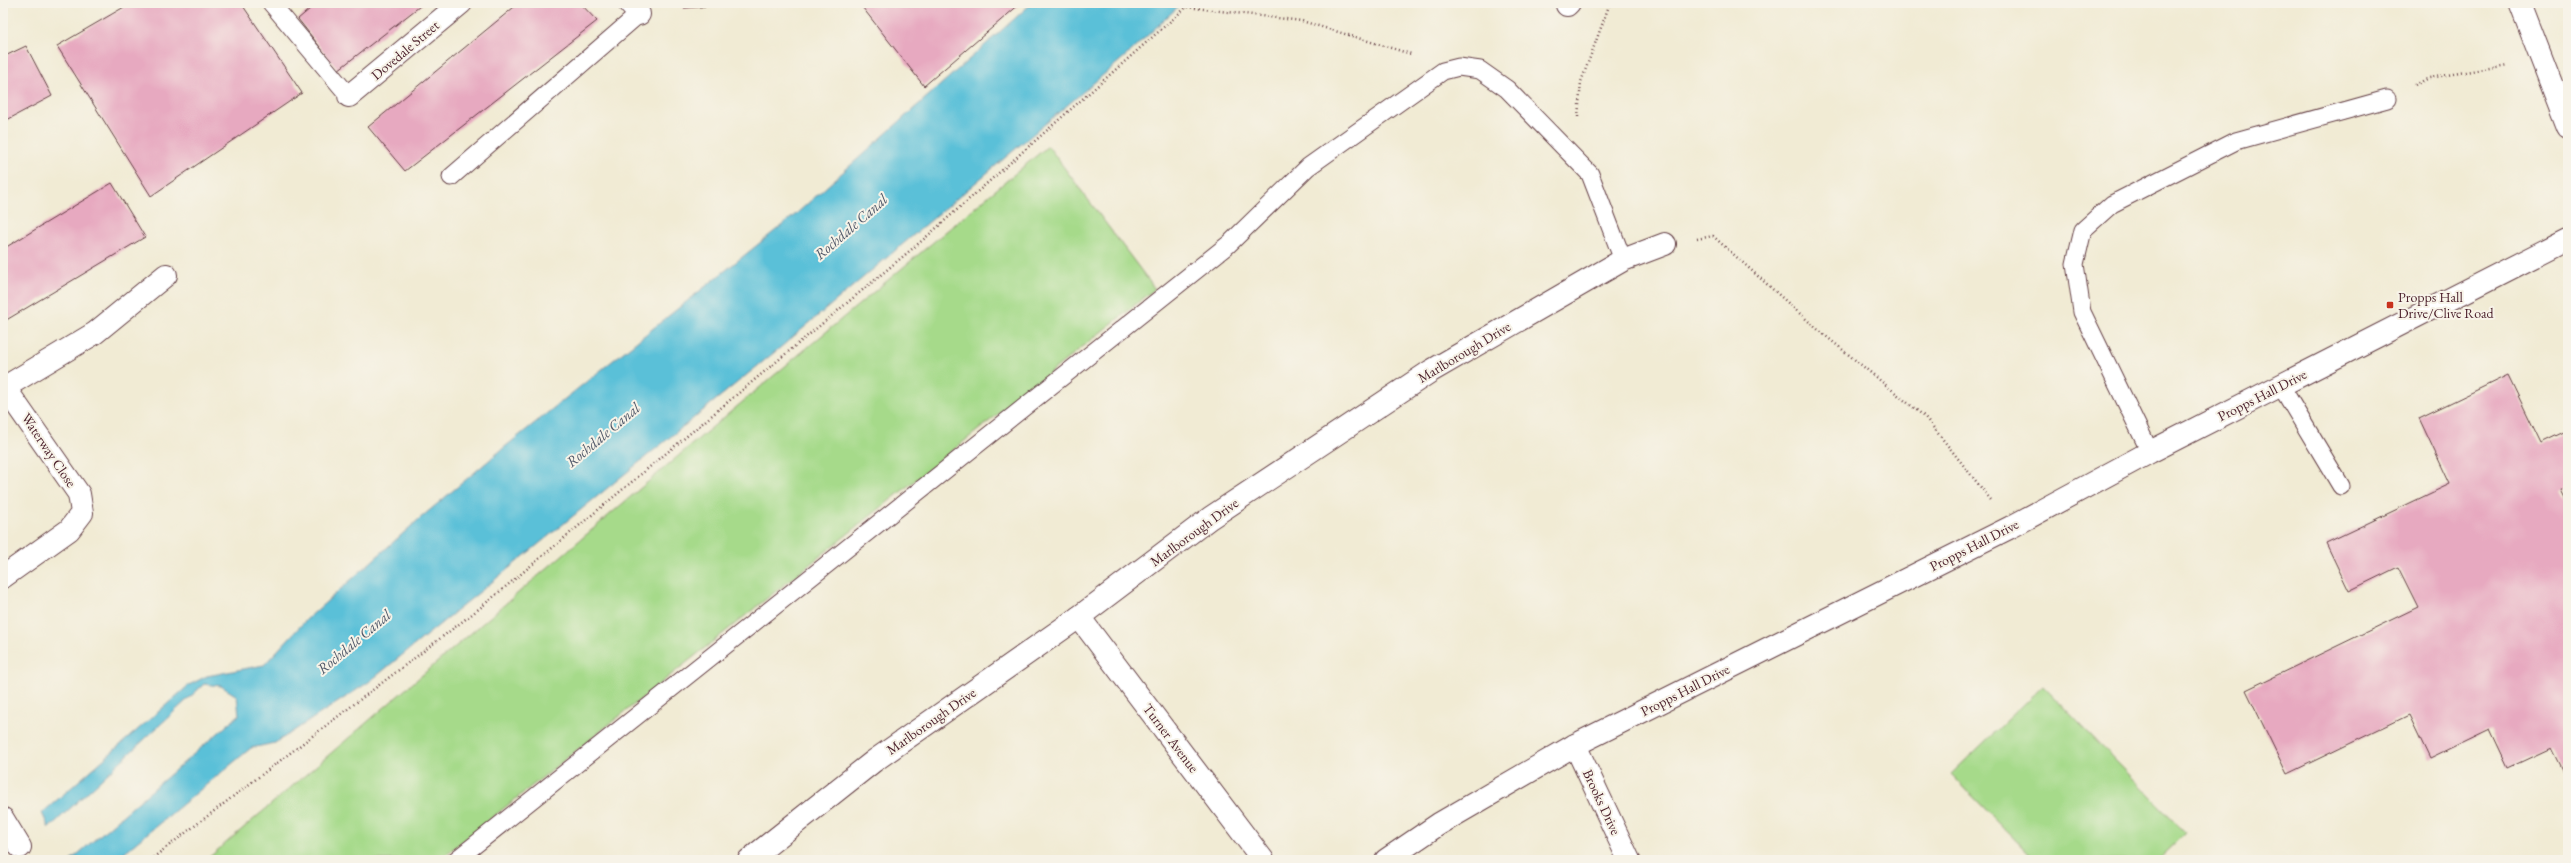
<svg xmlns="http://www.w3.org/2000/svg" width="2571" height="863" viewBox="0 0 2571 863" font-family="'EB Garamond',serif">
	<rect width="100%" height="100%" fill="#f7f3e8"/>
	<filter id="ink" filterUnits="userSpaceOnUse"><feTurbulence type="fractalNoise" baseFrequency=".025" numOctaves="2"/><feDisplacementMap in="SourceGraphic" scale="8" xChannelSelector="R" yChannelSelector="G"/><feConvolveMatrix kernelMatrix="1 2 1 2 8 2 1 2 1" color-interpolation-filters="sRGB"/></filter>
	<filter id="wash" filterUnits="userSpaceOnUse"><feTurbulence type="fractalNoise" baseFrequency=".012" numOctaves="4" result="noise"/><feDisplacementMap in="SourceGraphic" scale="16" xChannelSelector="R" yChannelSelector="G"/><feGaussianBlur stdDeviation="0.9" result="paint"/><feColorMatrix in="noise" values="0 0 0 0 0 0 0 0 0 0 0 0 0 0 0 0 0 1.4 0 .05"/><feComposite in="paint" operator="in"/></filter>
	<g filter="url(#wash)">
		<rect width="100%" height="100%" fill="#f1ebd4"/>
		<g fill="#a6da8a" stroke="#787c5a">
			<polygon points="1048,146 1155,289 439,860 206,860 691,445"/>
			<polygon points="2043,686 2186,833 2158,860 2035,860 1951,774"/>
		</g>
		<polygon fill="#5ac0d8" stroke="#527082" points="1032,3 1182,3 1128,54 781,347 369,682 275,743 251,748 115,860 71,860 239,715 237,696 221,686 204,684 49,828 42,813 189,685 207,676 264,665 306,620 418,520 506,446 796,214"/>
		<g id="blocks">
			<g fill="#e7a9c0">
				<polygon points="131,3 241,3 302,93 151,196 57,46"/>
				<polygon points="317,3 424,3 338,70 298,19"/>
				<polygon points="519,3 580,3 597,21 405,171 368,127"/>
				<polygon points="679,3 716,3 713,6 684,8"/>
				<polygon points="859,3 1021,3 924,86"/>
				<polygon points="26,46 52,96 3,122 3,57"/>
				<polygon points="112,183 145,237 3,322 3,249"/>
				<polygon points="2508,375 2541,443 2568,430 2568,489 2562,491 2568,503 2568,769 2563,772 2551,748 2508,768 2490,730 2430,759 2409,715 2287,774 2246,690 2418,607 2398,567 2349,591 2326,543 2450,484 2419,418"/>
			</g>
		</g>
	</g>
	<g filter="url(#ink)">
		<use href="#blocks" fill-opacity="0" stroke="#633e44" stroke-width="1"/>
		<g fill="none" stroke-linecap="round" stroke-linejoin="round">
			<g stroke="#633e44" stroke-width="19">
				<g id="service">
					<polyline points="271,3 349,96"/>
					<polyline points="451,177 639,14"/>
					<polyline points="2281,386 2341,486"/>
					<polyline points="2150,452 2082,312 2075,264 2083,230 2112,204 2236,141 2387,99"/>
					<polyline points="456,860 1229,244 1308,167 1443,71 1459,67 1480,70 1507,89 1590,174 1623,260"/>
				</g>
			</g>
			<g stroke="#633e44" stroke-width="24">
				<g id="minor">
					<polyline points="629,3 639,14"/>
					<polyline points="1567,5 1569,3"/>
					<polyline points="349,96 461,3"/>
					<polyline points="3,385 79,494 82,513 69,530 3,577"/>
					<polyline points="5,387 95,333 166,275"/>
					<polyline points="1079,617 1263,860"/>
					<polyline points="1575,745 1629,860"/>
					<polyline points="3,819 20,847"/>
					<polyline points="749,860 874,761 1079,617 1210,518 1431,371 1623,260 1665,244"/>
					<polyline points="1386,860 1439,824 1575,745 2011,527 2150,452 2568,239"/>
				</g>
			</g>
			<g stroke="#633e44" stroke-width="24">
				<polyline id="tertiary" points="2520,3 2568,127"/>
			</g>
			<g stroke="#633e44" stroke-width="2.5" stroke-dasharray="1 3" stroke-linecap="butt">
				<polyline points="1187,7 1302,21 1411,54"/>
				<polyline points="2415,85 2429,78 2508,65"/>
				<polyline points="1578,117 1581,82 1610,3"/>
				<polyline points="1697,239 1713,236 1816,328 1925,417 1991,500"/>
				<polyline points="150,860 480,608 924,239 1191,3"/>
			</g>
			<use href="#service" stroke="#fff" stroke-width="17"/>
			<use href="#minor" stroke="#fff" stroke-width="22"/>
			<use href="#tertiary" stroke="#fff" stroke-width="22"/>
		</g>
	</g>
	<rect fill="#c8321e" stroke="#f7f3e8" stroke-width="1.5" x="2386" y="301" width="8" height="8" rx="2"/>
	<g text-anchor="middle" stroke-width="4" stroke-linejoin="round" paint-order="stroke">
		<g font-size="14" fill="#4a1f2b" stroke="#f7f3e8">
			<text transform="translate(405 50) rotate(-40)" y="5">Dovedale Street</text>
			<text transform="translate(1464 352) rotate(-31)" y="5">Marlborough Drive</text>
			<text transform="translate(2262 395) rotate(-27)" y="5">Propps Hall Drive</text>
			<text transform="translate(49 450) rotate(56)" y="5">Waterway Close</text>
			<text transform="translate(1194 532) rotate(-36)" y="5">Marlborough Drive</text>
			<text transform="translate(1974 545) rotate(-27)" y="5">Propps Hall Drive</text>
			<text transform="translate(1685 690) rotate(-27)" y="5">Propps Hall Drive</text>
			<text transform="translate(931 721) rotate(-35)" y="5">Marlborough Drive</text>
			<text transform="translate(1171 738) rotate(53)" y="5">Turner Avenue</text>
			<text transform="translate(1602 802) rotate(65)" y="5">Brooks Drive</text>
		</g>
		<g font-size="14" fill="#4a1f2b" stroke="#f7f3e8" text-anchor="start">
			<text x="2398" y="302">Propps Hall<tspan x="2398" dy="16">Drive/Clive Road</tspan></text>
		</g>
		<g font-size="15" font-style="italic" fill="#505768" stroke="#f7f3e8">
			<text transform="translate(851 227) rotate(-41)" y="5">Rochdale Canal</text>
			<text transform="translate(603 435) rotate(-40)" y="5">Rochdale Canal</text>
			<text transform="translate(354 642) rotate(-40)" y="5">Rochdale Canal</text>
		</g>
	</g>
	<rect width="2571" height="863" fill="none" stroke="#f7f3e8" stroke-width="16"/>
</svg>
